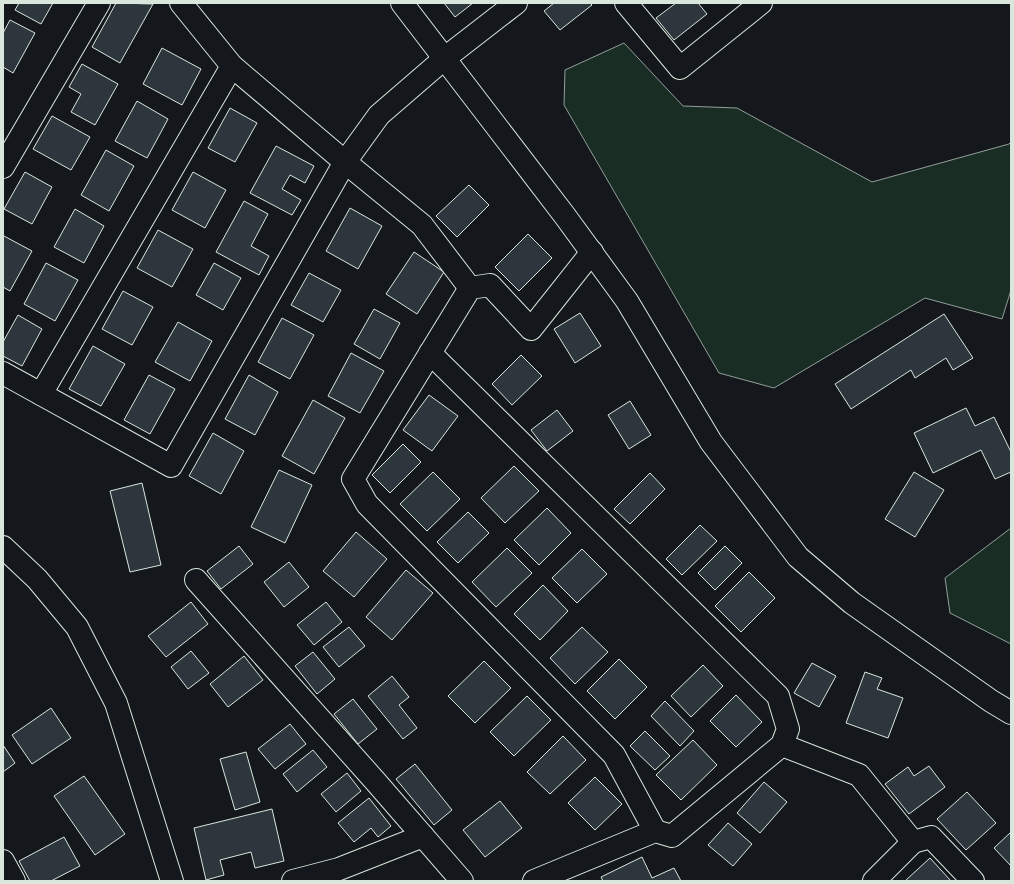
<svg xmlns="http://www.w3.org/2000/svg" width="1014" height="884" viewBox="0 0 1014 884" font-family="Figtree,sans-serif">
	<rect width="100%" height="100%" fill="#14181c"/>
	<g fill="#1a2d24" stroke="#939e99">
		<polygon points="624,43 683,106 737,108 872,182 1009,144 1011,142 1011,290 1002,319 925,298 774,388 719,373 564,105 565,70"/>
		<polygon points="1011,528 1011,644 950,613 945,578"/>
	</g>
	<g fill="#2c363c" stroke="#d8e6dc">
		<polygon points="19,3 53,3 41,24 15,10"/>
		<polygon points="116,3 153,4 120,63 92,47"/>
		<polygon points="444,3 473,3 455,17"/>
		<polygon points="554,3 590,3 592,5 560,30 544,11"/>
		<polygon points="676,3 698,3 707,14 674,40 656,18"/>
		<polygon points="10,20 35,33 13,73 3,67 3,33"/>
		<polygon points="162,48 201,69 182,105 143,84"/>
		<polygon points="82,64 118,84 95,125 71,112 81,94 69,87"/>
		<polygon points="137,101 168,119 147,158 115,141"/>
		<polygon points="230,108 257,123 235,162 208,148"/>
		<polygon points="52,116 90,137 71,170 33,149"/>
		<polygon points="276,146 314,166 305,183 290,175 282,189 301,200 292,215 250,193"/>
		<polygon points="106,150 134,166 109,211 81,195"/>
		<polygon points="25,172 52,187 32,224 4,209"/>
		<polygon points="193,172 226,190 205,228 172,210"/>
		<polygon points="469,185 489,205 457,237 436,216"/>
		<polygon points="244,201 268,214 251,246 269,256 259,275 216,252"/>
		<polygon points="350,208 382,226 358,269 326,251"/>
		<polygon points="75,209 104,226 84,263 54,247"/>
		<polygon points="158,230 193,249 172,287 137,268"/>
		<polygon points="528,234 552,258 519,291 495,267"/>
		<polygon points="4,236 32,251 10,291 3,287 3,237"/>
		<polygon points="414,252 444,272 417,314 386,294"/>
		<polygon points="46,263 78,280 55,321 24,304"/>
		<polygon points="214,263 241,278 223,310 196,295"/>
		<polygon points="309,273 341,290 323,322 291,305"/>
		<polygon points="123,291 153,307 132,345 102,329"/>
		<polygon points="374,309 400,323 380,359 354,344"/>
		<polygon points="580,313 601,346 575,363 554,329"/>
		<polygon points="944,314 973,358 953,370 946,358 915,378 911,370 851,409 835,384"/>
		<polygon points="18,315 42,329 22,366 3,356 3,342"/>
		<polygon points="282,318 314,335 290,379 258,362"/>
		<polygon points="178,322 212,341 190,381 155,362"/>
		<polygon points="93,346 125,364 101,406 69,389"/>
		<polygon points="351,353 384,371 360,413 328,396"/>
		<polygon points="521,355 542,376 512,405 492,384"/>
		<polygon points="149,375 175,389 150,434 124,420"/>
		<polygon points="249,375 278,392 255,435 225,419"/>
		<polygon points="429,395 458,416 432,451 403,430"/>
		<polygon points="313,400 345,418 314,474 282,456"/>
		<polygon points="630,401 651,435 629,449 608,415"/>
		<polygon points="966,408 975,426 994,417 1011,452 1011,472 995,479 981,450 933,473 914,433"/>
		<polygon points="557,410 573,431 547,451 531,430"/>
		<polygon points="213,433 244,451 221,494 189,476"/>
		<polygon points="403,444 421,462 390,493 372,475"/>
		<polygon points="514,466 539,491 505,523 481,498"/>
		<polygon points="279,470 312,485 285,543 251,527"/>
		<polygon points="433,472 460,499 427,531 400,504"/>
		<polygon points="914,472 944,490 915,537 885,519"/>
		<polygon points="650,473 665,489 630,524 614,509"/>
		<polygon points="142,483 161,565 130,572 110,491"/>
		<polygon points="547,508 571,533 539,565 514,540"/>
		<polygon points="468,512 489,533 458,563 437,542"/>
		<polygon points="700,525 717,541 682,575 666,559"/>
		<polygon points="356,532 387,559 354,597 323,571"/>
		<polygon points="239,546 253,564 221,589 207,571"/>
		<polygon points="725,546 742,563 715,590 698,573"/>
		<polygon points="507,548 532,573 496,607 472,582"/>
		<polygon points="582,549 607,574 577,603 552,578"/>
		<polygon points="289,562 309,587 284,607 264,582"/>
		<polygon points="406,570 433,593 392,640 366,617"/>
		<polygon points="749,572 775,598 741,632 715,606"/>
		<polygon points="543,585 568,611 540,640 514,614"/>
		<polygon points="191,602 208,624 166,657 148,636"/>
		<polygon points="326,602 342,622 314,645 297,625"/>
		<polygon points="349,627 365,646 339,667 323,647"/>
		<polygon points="582,627 608,652 575,684 550,658"/>
		<polygon points="191,651 209,673 188,689 171,667"/>
		<polygon points="313,652 335,679 317,694 295,666"/>
		<polygon points="244,656 263,680 228,707 210,684"/>
		<polygon points="619,659 647,687 615,719 587,691"/>
		<polygon points="484,661 511,688 475,723 448,696"/>
		<polygon points="812,663 836,676 819,707 794,693"/>
		<polygon points="703,665 723,686 691,717 671,696"/>
		<polygon points="865,672 882,678 877,689 903,698 888,738 846,723"/>
		<polygon points="392,676 409,697 399,705 417,728 403,739 368,696"/>
		<polygon points="736,695 762,722 736,747 710,721"/>
		<polygon points="527,696 551,720 514,756 490,732"/>
		<polygon points="353,699 377,729 358,744 334,714"/>
		<polygon points="665,701 694,731 680,746 651,716"/>
		<polygon points="51,708 71,738 32,764 12,735"/>
		<polygon points="290,724 306,744 275,769 258,749"/>
		<polygon points="645,731 670,756 655,770 630,746"/>
		<polygon points="563,736 586,760 550,794 527,772"/>
		<polygon points="693,740 717,765 681,800 656,775"/>
		<polygon points="3,745 15,763 3,772"/>
		<polygon points="313,750 327,767 297,792 283,774"/>
		<polygon points="246,752 260,802 235,810 220,759"/>
		<polygon points="415,764 452,810 434,825 396,779"/>
		<polygon points="929,766 945,787 909,814 885,784 908,767 914,776"/>
		<polygon points="347,773 361,791 336,812 321,794"/>
		<polygon points="84,776 125,834 95,855 54,796"/>
		<polygon points="595,777 622,804 595,830 568,803"/>
		<polygon points="764,782 787,802 760,833 737,813"/>
		<polygon points="967,792 996,823 966,850 937,819"/>
		<polygon points="369,798 391,826 378,837 371,828 354,842 338,823"/>
		<polygon points="500,801 522,828 485,857 463,830"/>
		<polygon points="272,809 284,861 255,868 251,852 220,860 224,875 206,880 194,828"/>
		<polygon points="728,823 752,844 733,866 708,845"/>
		<polygon points="1011,832 1011,866 994,848"/>
		<polygon points="64,837 80,866 51,881 30,881 19,861"/>
		<polygon points="642,857 652,878 674,868 681,881 603,881 601,877"/>
		<polygon points="930,858 951,881 905,881"/>
	</g>
	<g fill="none" stroke-linecap="round" stroke-linejoin="round">
		<g stroke="#d8e6dc" stroke-width="24">
			<g id="minor">
				<polyline points="181,3 232,66 345,162 422,225 470,288"/>
				<polyline points="626,3 680,68 761,3"/>
				<polyline points="3,167 99,3"/>
				<polyline points="592,252 531,329 490,285 470,288 353,479 367,504 614,755 655,831"/>
				<polyline points="430,353 778,696 788,729 782,745 672,836 655,831 534,881"/>
				<polyline points="3,373 171,466 345,162 379,115 445,58 516,3"/>
				<polyline points="41,394 232,66"/>
				<polyline points="196,580 376,782 462,881"/>
				<polyline points="782,745 859,775 913,842 931,837 973,881"/>
				<polyline points="3,861 14,881"/>
				<polyline points="293,881 339,869 423,836"/>
				<polyline points="874,881 913,842"/>
			</g>
		</g>
		<g stroke="#d8e6dc" stroke-width="24">
			<g id="tertiary">
				<polyline points="402,3 565,216 627,301 711,442 798,557 852,603 991,701 1011,713"/>
				<polyline points="3,547 37,579 77,627 116,703 172,881"/>
			</g>
		</g>
		<use href="#minor" stroke="#14181c" stroke-width="22"/>
		<use href="#tertiary" stroke="#14181c" stroke-width="22"/>
	</g>
	<rect width="1014" height="884" fill="none" stroke="#d8e6dc" stroke-width="8"/>
</svg>
